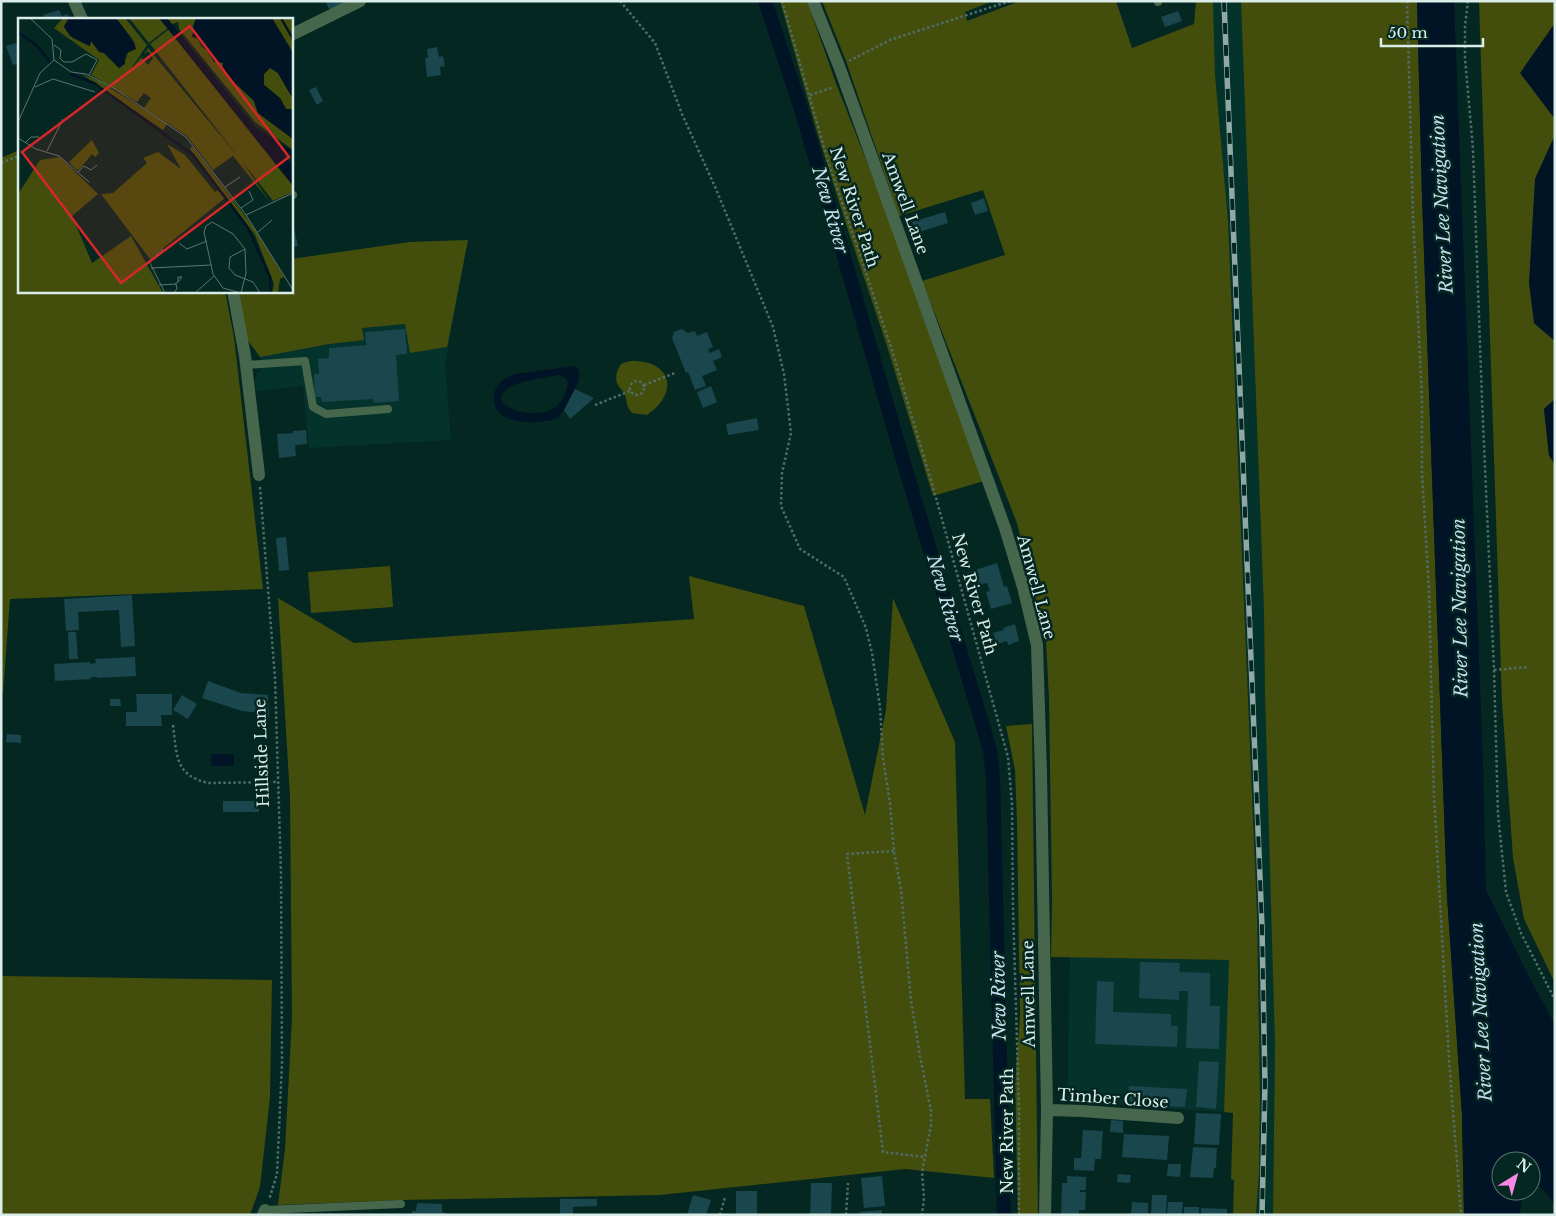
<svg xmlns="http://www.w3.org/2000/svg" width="1556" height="1216" viewBox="0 0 1556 1216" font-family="'Libre Baskerville',serif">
	<rect width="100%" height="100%" fill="#042722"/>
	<g fill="#04332c">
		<polygon points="1213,1 1241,1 1264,612 1265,694 1274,972 1275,1044 1273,1215 1256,1215 1259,1172 1260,1097 1257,913 1228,220 1215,74"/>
		<polygon points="468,240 445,365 451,440 309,448 303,386 256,391 255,381 257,373 261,372 260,357 246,338 239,291 291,291 291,259 410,242"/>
		<polygon points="1070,957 1229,960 1224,1112 1067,1101"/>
	</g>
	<g fill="#434d0c">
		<polygon points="780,1 807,1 837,86 880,195 984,481 933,496 887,346 846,224 817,132"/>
		<polygon points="822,1 993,1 965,12 967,21 1020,1 1116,1 1132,48 1194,24 1196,1 1213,1 1215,74 1228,220 1257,913 1260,1097 1259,1172 1256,1215 1233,1215 1234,1180 1231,1179 1233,1113 1224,1112 1229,960 1051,957 1052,900 1049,699 1046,640 1017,523 922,281 1005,255 983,190 899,216 846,61"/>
		<polygon points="1241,1 1417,1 1422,196 1447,896 1462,1115 1464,1215 1273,1215 1275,1044 1265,694 1264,612"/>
		<polygon points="1479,1 1555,1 1555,23 1521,73 1555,119 1555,135 1535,179 1534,323 1555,341 1555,399 1544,409 1549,455 1555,465 1555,983 1524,919 1513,858 1502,702"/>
		<polygon points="19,150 19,291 225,291 234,337 263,589 10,599 3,693 1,693 1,158"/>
		<polygon points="468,240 447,347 410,353 405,324 362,328 364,340 329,344 260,357 246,338 239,291 291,291 291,259 410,242"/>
		<path d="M631,361C673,360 679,394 647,415L632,413C626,406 627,402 625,395C623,390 620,389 618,385C614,379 617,367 623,363C626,362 628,362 631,361Z"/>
		<polygon points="390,566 393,607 311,613 308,572"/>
		<polygon points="689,576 804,606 865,815 886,710 893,598 955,742 965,1099 990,1099 994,1178 905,1169 660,1195 402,1200 278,1205 285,1149 292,1017 290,797 278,598 354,643 694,619"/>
		<polygon points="1032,724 1038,1215 1018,1215 1015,1083 1020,1016 1017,822 1015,770 1006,726"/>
		<polygon points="1,976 272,980 270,1097 260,1187 250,1215 1,1215"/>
	</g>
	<g fill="#001426" fill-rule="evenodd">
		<path d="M1417,1H1454L1483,765L1486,890L1526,971L1555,1025V1207C1550,1197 1543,1185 1531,1184V1161H1501V1191H1522L1520,1215H1464L1462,1115L1447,896L1422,196Z"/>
		<polygon points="1555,23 1555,119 1520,73"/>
		<polygon points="1555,135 1555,341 1534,323 1529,283 1535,179"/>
		<path d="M574,366L578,369C582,380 575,388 570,398C567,404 563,412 558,417C553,421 545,421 539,422C527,423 512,422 502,415C492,408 491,393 499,384C503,379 510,376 515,374ZM559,375L566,378L568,382C567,390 563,400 557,406C537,424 479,405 510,387C522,380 545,378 559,375Z"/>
		<polygon points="1555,399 1555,465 1549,455 1544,409"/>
		<rect x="211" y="754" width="23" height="12"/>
	</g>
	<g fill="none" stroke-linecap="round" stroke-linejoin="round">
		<polyline stroke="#001426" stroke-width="14" points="765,1 801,109 905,467 990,750 993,779 1004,1215"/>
	</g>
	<g fill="#1a464e">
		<polygon points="325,1 353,1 331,12"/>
		<polygon points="59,10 62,16 68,14 70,19 44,19 43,15"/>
		<polygon points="1178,11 1182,21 1165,27 1161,17"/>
		<polygon points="16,43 18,47 19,47 19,63 13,65 6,46"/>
		<polygon points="437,47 439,57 443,56 445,66 440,67 441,75 427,77 425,58 428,58 427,49"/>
		<polygon points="316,87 323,101 317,105 309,90"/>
		<polygon points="984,198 988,211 975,215 971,203"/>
		<polygon points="945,212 948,223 916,233 912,222"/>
		<polygon points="291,215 298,246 291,247"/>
		<polygon points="405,329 407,354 396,355 399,401 374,403 373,399 322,402 321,397 315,397 314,374 319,374 318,359 329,358 329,348 366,345 365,332"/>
		<polygon points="682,329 688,333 695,331 697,336 707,332 713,347 708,349 710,353 719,349 722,357 713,361 717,370 702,376 706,386 695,390 688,372 686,373 672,338 674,332"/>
		<polygon points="711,386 717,402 703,408 697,392"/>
		<polygon points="575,389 594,398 570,419 564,410"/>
		<polygon points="757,418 759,430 728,435 726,424"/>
		<polygon points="306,430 307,444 295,445 296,456 279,458 277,434 293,433 293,431"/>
		<polygon points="286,537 289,570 279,571 276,538"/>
		<polygon points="997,563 1004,587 1007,586 1012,603 991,609 986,592 990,591 987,583 970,587 966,573"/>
		<polygon points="132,595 135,646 121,647 119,610 78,612 79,630 66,631 64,599"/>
		<polygon points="1015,624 1019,641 1008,645 1007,641 997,644 993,633 1004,630 1003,628"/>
		<polygon points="68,632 76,632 78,659 69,659"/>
		<polygon points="135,657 136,676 97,678 97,677 91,677 91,679 55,681 54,664 90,662 90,664 96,663 95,659"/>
		<polygon points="208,681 241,693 268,695 269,717 261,717 261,713 242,711 202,698"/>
		<polygon points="136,694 172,694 172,715 161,715 162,726 126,726 126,712 137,712"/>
		<polygon points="182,695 197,704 188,719 173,710"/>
		<polygon points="110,699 120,699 121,706 110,706"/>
		<polygon points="7,734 21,735 21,743 6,742"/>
		<rect x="223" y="801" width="36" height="11"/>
		<polygon points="1140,962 1180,963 1179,972 1210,973 1210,1006 1220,1006 1219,1049 1186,1048 1188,991 1179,991 1179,1000 1139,998"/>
		<polygon points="1097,981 1114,982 1113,1012 1171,1014 1171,1026 1178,1026 1177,1047 1095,1044"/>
		<polygon points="1199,1061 1219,1062 1216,1109 1196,1107"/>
		<polygon points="1129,1086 1187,1089 1185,1107 1128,1104"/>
		<polygon points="1196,1113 1221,1114 1219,1145 1194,1144"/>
		<polygon points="1111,1120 1123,1121 1123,1133 1110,1132"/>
		<polygon points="1083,1130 1103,1131 1101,1159 1095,1159 1094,1171 1074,1170 1074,1158 1081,1158"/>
		<polygon points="1124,1134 1169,1136 1167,1160 1122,1157"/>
		<polygon points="1193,1147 1217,1148 1216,1168 1214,1168 1213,1178 1190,1177"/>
		<polygon points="1168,1164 1181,1164 1180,1177 1167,1176"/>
		<polygon points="1118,1174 1131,1175 1130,1183 1117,1182"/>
		<polygon points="882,1176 885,1206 864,1208 861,1178"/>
		<polygon points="1067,1176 1086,1177 1086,1190 1080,1190 1080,1192 1086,1192 1085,1210 1079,1210 1079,1215 1061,1215 1062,1183 1067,1183"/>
		<polygon points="811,1183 832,1183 831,1215 810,1215"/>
		<rect x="736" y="1191" width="21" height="24"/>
		<polygon points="693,1195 711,1200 706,1215 687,1215"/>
		<polygon points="1152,1195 1167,1195 1166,1213 1151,1215"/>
		<polygon points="560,1199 597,1199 597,1206 573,1207 573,1215 560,1215"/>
		<polygon points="1132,1202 1148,1203 1148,1215 1131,1215"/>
		<polygon points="1168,1202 1183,1202 1182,1215 1167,1215"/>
		<polygon points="417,1203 442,1204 442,1212 446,1213 446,1215 412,1215 412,1211 416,1211"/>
		<rect x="1184" y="1207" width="15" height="8"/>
		<polygon points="1201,1208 1227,1209 1227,1215 1201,1215"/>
		<polygon points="882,1210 882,1215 860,1215 859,1212"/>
	</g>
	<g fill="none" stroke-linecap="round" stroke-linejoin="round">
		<g stroke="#506d69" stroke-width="2.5" stroke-dasharray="2.5 2.5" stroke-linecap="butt">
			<polyline points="620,1 655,43 682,114 716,189 773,327 784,374 791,433 782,473 781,506 800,549 844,577 866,628 872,653 880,707 883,759 890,803 894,851 901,890 911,1000 920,1056 931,1111 931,1125 922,1172 924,1198 922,1215"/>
			<polyline points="782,1 827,158 892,350 933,487 1008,757 1012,804 1013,909 1019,1108 1019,1215"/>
			<polyline points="1407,1 1413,215 1422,399 1422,473 1429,591 1434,796 1449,1059 1461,1215"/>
			<polyline points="1468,1 1465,26 1465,58 1473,149 1482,400 1494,670 1498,814 1506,892 1521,933 1555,1000"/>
			<polyline points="849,61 890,40 1010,1"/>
			<polyline points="810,95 834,87"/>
			<polyline points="1,163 19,156"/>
			<circle cx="637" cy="388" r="7"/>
			<polyline points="644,385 675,373"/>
			<polyline points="595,405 630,391"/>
			<polyline points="260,487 275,678 281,874 282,1063 277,1174 269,1200"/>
			<polyline points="1494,670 1529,667"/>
			<path d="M173,725C177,754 174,775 208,783L278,782"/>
			<polyline points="894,851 847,854 883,1152 924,1157"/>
			<polyline points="720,1215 725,1197"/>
			<polyline points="846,1215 848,1183"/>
		</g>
		<g stroke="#47674d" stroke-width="8">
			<polyline points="1158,1 1158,2"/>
			<polyline points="291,195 293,195"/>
			<polyline points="246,365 305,361 313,407 326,414 388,409"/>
			<polyline points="265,1210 401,1204"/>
		</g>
		<g stroke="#47674d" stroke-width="12">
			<polyline points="74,1 82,19"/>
			<polyline points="813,1 839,66 1005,528 1023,587 1037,645 1041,773 1047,1110 1045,1215"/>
			<polyline points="291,35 360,1"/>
			<polyline points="233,291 245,356 259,475"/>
			<polyline points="1047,1110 1082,1111 1178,1118"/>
			<polyline points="263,1215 265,1210"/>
		</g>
		<g stroke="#91a9a5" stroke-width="5.5">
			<polyline id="rail" points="1224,1 1262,927 1265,1083 1262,1215"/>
		</g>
		<use href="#rail" stroke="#042722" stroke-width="4" stroke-dasharray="11" stroke-linecap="butt"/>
	</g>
	<g text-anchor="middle" stroke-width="5" stroke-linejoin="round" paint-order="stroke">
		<g font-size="16" fill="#dbede9" stroke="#042722">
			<text transform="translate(906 203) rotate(70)" y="6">Amwell Lane</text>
			<text transform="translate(855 207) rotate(72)" y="6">New River Path</text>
			<text transform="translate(1037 587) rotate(75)" y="6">Amwell Lane</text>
			<text transform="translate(975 594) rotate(74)" y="6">New River Path</text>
			<text transform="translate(261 753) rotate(-92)" y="6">Hillside Lane</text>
			<text transform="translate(1028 994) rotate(-91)" y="6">Amwell Lane</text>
			<text transform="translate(1113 1098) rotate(4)" y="6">Timber Close</text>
			<text transform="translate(1007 1131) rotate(-90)" y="6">New River Path</text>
		</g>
		<g font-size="18" font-style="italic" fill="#c8dded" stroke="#042722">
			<text transform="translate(1442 204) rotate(-93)" y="6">River Lee Navigation</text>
			<text transform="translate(830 210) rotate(74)" y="6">New River</text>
			<text transform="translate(945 598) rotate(74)" y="6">New River</text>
			<text transform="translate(1460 608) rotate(-91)" y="6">River Lee Navigation</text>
			<text transform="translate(999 996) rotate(-91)" y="6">New River</text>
			<text transform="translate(1481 1012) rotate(-93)" y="6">River Lee Navigation</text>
		</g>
	</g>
	<g transform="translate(18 18)">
		<rect width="275" height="275" fill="#042722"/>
		<path d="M45,0H51L46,8L55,20L71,28L73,23L101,50L108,41L114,21L98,0H107L129,27L109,57L123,39L130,47L135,40L130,33L126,36L130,30L223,142L252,184L215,138L195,152L169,118L126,90L133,80L126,75L119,84L73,57L81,42L36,10ZM111,0H141L150,10L131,25ZM149,0H178L174,10L184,29L205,45L208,57L216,60L236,83L240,95L275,121V132L237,104L161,11L160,4L154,6ZM254,0H275V36L273,31ZM151,11L265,152L275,168V174L255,183L132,26ZM252,49L260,55L275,81V91H268L262,80L246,67V56ZM62,55L83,64L149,106L145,112ZM74,122L81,135L77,139L74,136L61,152L58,151L51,144ZM149,126L167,137L197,174L200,172L207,180L132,241L83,176L95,175L129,145L125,140L140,134L163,151ZM174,128L237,211L266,259L262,261L260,275H254L256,266L237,217L172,131ZM42,139L80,176L54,198L74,245L113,218L145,275H0V176L22,142Z" fill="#434d0c"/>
		<path d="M51,0H98L116,24L118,31L107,36V46L101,50L87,35L81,34L73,23L72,28L52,18L46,9ZM141,0H149L237,109L273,132L275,144L273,140L265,138L273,145L275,168ZM178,0H254L275,36V81L260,55L252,50L246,56V67L262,80L268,91H275V121L240,95L236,83L204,53L205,45L196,44L182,21L174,19Z" fill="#001426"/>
		<path fill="none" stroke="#001426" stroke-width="2.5" d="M263,0L275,21M0,14L18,27L33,45M52,56L76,65L175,137L230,210L252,259L253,275"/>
		<path fill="none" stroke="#5a7672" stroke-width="1" d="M12,0L34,21L36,42M36,27L43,32L42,40L46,44H54L68,36L79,42L71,57M36,42L53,54L68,56L97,71L168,119L228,197L275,272M17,69L35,61L77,74M0,104L22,55L36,42M0,120L18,131L41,138L71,164M7,125L13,119H21M29,133L45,101M60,154L66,148L73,152L79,147M207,169L222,159M223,190L235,182L231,173M228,197L275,175M194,204L215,216L227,231L228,255L223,275L205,270L195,256L186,214L188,208ZM240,214L254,202M161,225L169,231L189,223M145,231L131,243L147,275M227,231L212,239L211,250L217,257L235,264L242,275M133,250L193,247M157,266L160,264L164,259H160V264M141,267L158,266L159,271L155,275M177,275L196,258"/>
		<path fill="#d62828" fill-opacity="0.15" stroke="#d62828" stroke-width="2.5" d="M172,8L271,139L103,265L4,134Z"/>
		<rect width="275" height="275" fill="none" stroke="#dbede9" stroke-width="2.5"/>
	</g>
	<rect width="1556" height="1216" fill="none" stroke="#dbede9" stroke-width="5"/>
	<g transform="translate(1516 1176) rotate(37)"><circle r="24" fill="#042722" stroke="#5a7672"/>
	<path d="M0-4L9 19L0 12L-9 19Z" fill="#fa87e6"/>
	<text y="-8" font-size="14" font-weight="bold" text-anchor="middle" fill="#dbede9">N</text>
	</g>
	<path d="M1381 38v8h102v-8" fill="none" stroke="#dbede9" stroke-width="2.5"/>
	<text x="1388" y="38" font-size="15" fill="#dbede9" stroke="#042722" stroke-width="4" paint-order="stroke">50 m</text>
</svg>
